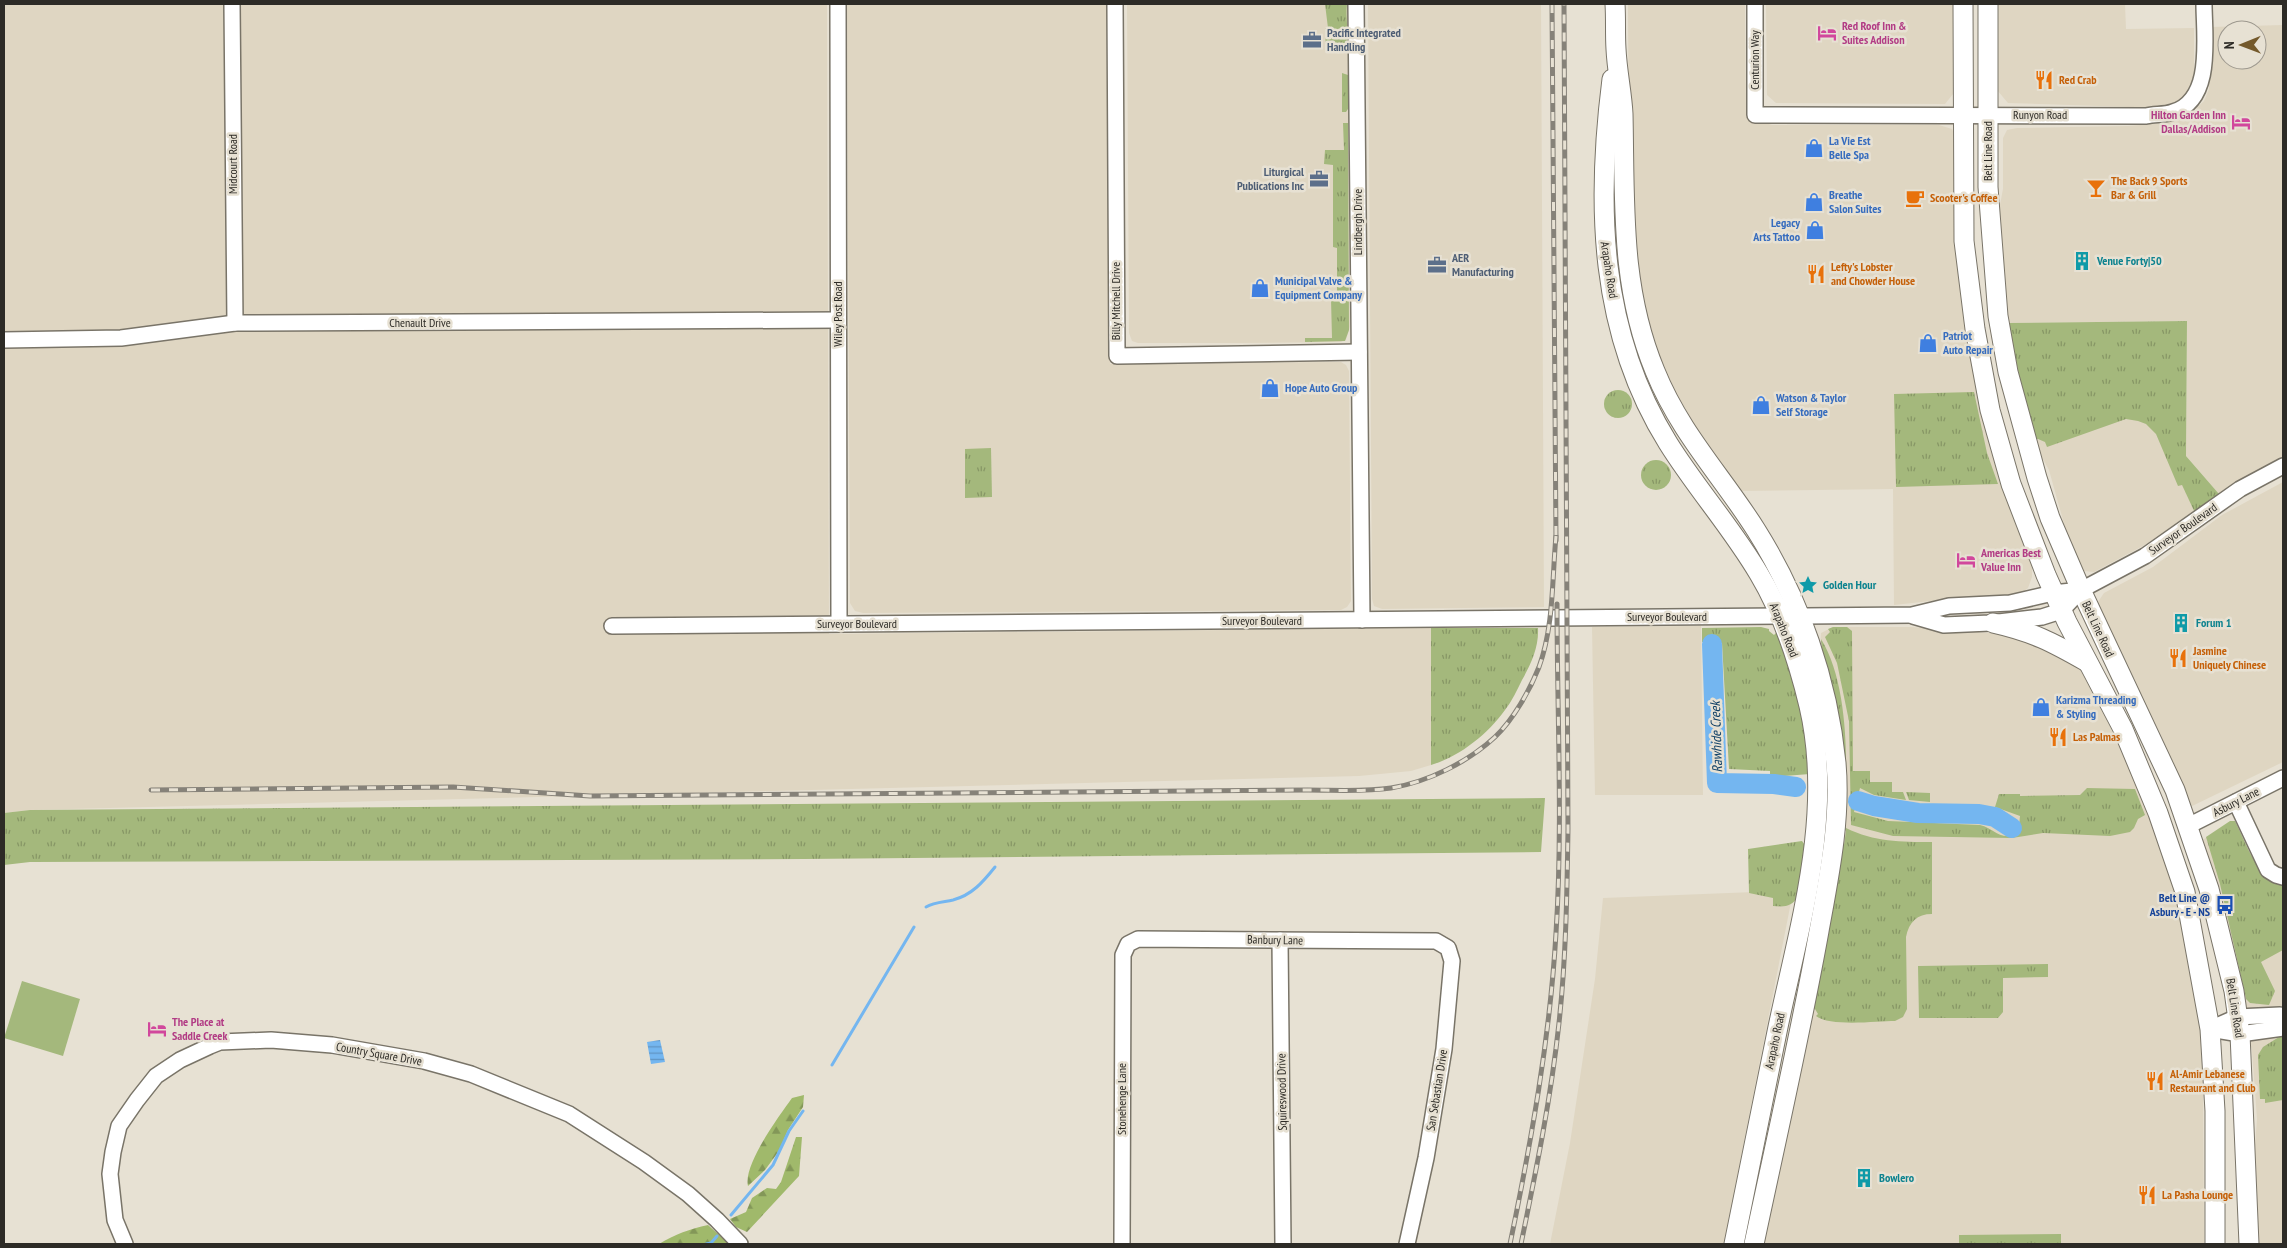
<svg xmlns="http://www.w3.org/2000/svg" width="2287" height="1248" viewBox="0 0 2287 1248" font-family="'PT Sans Narrow',sans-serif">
	<defs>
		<pattern id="grass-tufts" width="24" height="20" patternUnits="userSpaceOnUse" patternTransform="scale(1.25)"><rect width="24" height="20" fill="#a4b87c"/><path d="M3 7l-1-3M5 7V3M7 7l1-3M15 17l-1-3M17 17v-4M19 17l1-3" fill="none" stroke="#869665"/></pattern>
		<pattern id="forest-firs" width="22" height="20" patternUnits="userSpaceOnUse" patternTransform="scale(1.25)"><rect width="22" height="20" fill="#a0b96b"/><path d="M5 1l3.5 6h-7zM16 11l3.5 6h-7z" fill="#839758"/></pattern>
		<pattern id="water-rules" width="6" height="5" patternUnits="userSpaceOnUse" patternTransform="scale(1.25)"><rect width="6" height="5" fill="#74b6f0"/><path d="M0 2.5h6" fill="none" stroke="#6094c2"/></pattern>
	</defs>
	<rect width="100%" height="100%" fill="#e7e1d3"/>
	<g fill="#dfd6c2" fill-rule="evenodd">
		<polygon points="4,4 827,4 829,634 1431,628 1431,765 1411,771 1359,776 30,810 4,813"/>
		<polygon points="847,4 1106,4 1110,364 1341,362 1346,365 1349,371 1351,601 1347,607 1341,610 863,613 855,611 850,603"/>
		<polygon points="1127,4 1348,4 1350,327 1346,340 1340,342 1240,343 1138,343 1132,341 1129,333"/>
		<polygon points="1368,4 1541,4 1544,607 1382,609 1374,606 1372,599"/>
		<polygon points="1628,4 1745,4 1746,117 1772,125 1939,125 1952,129 1957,139 2003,486 2032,565 2032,577 2028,588 2021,594 2013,597 1958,598 1894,605 1893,489 1735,491 1723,474 1660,369 1639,297 1629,197"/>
		<polygon points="1766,4 1956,4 1957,89 1945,104 1776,103 1767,95"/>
		<polygon points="1998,4 2125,4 2126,29 2194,28 2194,81 2182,102 2160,108 2008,103 1997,90"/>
		<path d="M2283,25V459L2219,494L2186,456L2187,321L2008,323L1999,210L2003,189V138L2007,130L2017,128L2128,126L2165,123L2188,116L2204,101L2209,89L2211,27ZM2227,30H2257V60H2227Z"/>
		<polygon points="2146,406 2195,513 2156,539 2094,572 2084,571 2075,563 2049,470 2033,441"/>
		<polygon points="2283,482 2283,762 2190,807 2161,736 2099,614 2098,602 2104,593 2153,567 2222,515"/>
		<polygon points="1701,626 1703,795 1595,795 1592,627"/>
		<polygon points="1833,627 1912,627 2028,636 2047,642 2081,671 2130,765 2162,852 2182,919 2199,1002 2205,1063 2203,1091 2204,1244 1757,1244 1838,852 1820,647 1821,633"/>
		<polygon points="2227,827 2255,883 2283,895 2283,1244 2256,1244 2254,1159 2257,1119 2252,1051 2202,840"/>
		<polygon points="1754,892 1791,902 1724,1244 1550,1244 1570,1143 1595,979 1603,898"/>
	</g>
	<g fill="url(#grass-tufts)">
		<path d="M1325,4H1347C1345,18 1350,35 1346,52H1326L1325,28H1328Z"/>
		<polygon points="1342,73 1348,75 1348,109 1346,112 1342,112"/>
		<polygon points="1343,123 1348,123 1348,127 1349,330 1345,341 1305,342 1305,338 1332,338 1331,299 1337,299 1337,248 1333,247 1333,165 1324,164 1325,150 1344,150"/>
		<polygon points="2187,321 2186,456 2219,494 2195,513 2182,485 2178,486 2156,434 2146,424 2138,421 2126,419 2047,447 2045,442 2038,439 2033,441 2008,323"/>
		<circle cx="1618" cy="404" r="14"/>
		<polygon points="1974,392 1987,453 1998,484 1896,487 1894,394"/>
		<polygon points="991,448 992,497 965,498 965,449"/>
		<circle cx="1656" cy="475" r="15"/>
		<polygon points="1761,627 1769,629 1769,631 1774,635 1776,633 1779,635 1806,720 1810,774 1784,776 1770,775 1770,771 1729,769 1722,643 1702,642 1702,628"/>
		<path d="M1833,627H1847L1852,631L1853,771H1870V782H1892V792H1903L1906,800L1874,795L1860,788L1854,812L1888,821L1980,825C1993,828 1996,837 2010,836L2019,826L2020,816L1995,807L1999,794H2020V796L2080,795L2087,788L2135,789L2145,815L2138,819L2134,828L2130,832L2110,836L2043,833L2012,838L1893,836L1851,825L1849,721L1837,663L1825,637L1830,632L1828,629Z"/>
		<path d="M1431,628H1538C1539,647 1531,664 1522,680C1517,690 1512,701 1505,710C1488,734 1459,757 1431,765Z"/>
		<path d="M1821,639C1844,676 1847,738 1846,781C1846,796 1842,814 1846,828C1874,842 1901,842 1932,842V914C1917,914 1909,922 1906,937L1907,1009L1903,1017L1895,1021C1877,1021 1830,1027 1816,1016L1818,1014L1815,1009L1813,1010L1841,845H1844L1846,831L1841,825Z"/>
		<polygon points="1906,792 1930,793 1930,802 1909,800"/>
		<polygon points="1545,798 1541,852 805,859 30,862 4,865 4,813 30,810"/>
		<path d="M2230,821H2235C2246,842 2258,882 2283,885V950L2261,962L2275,991L2269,1005L2250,1003L2246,999L2220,884L2206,837Z"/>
		<path d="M1802,841L1807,848L1798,896C1792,907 1785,907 1773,906V898L1749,893L1748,849Z"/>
		<polygon points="2048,964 2048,977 2003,978 2003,1012 1998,1018 1919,1018 1918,966"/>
		<polygon points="2279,1037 2283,1037 2283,1100 2265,1103 2265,1099 2260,1099 2258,1055 2263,1047"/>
		<polygon points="2061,1234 2061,1244 1959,1244 1959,1235"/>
	</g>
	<g fill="url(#forest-firs)">
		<path d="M804,1095L803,1107L788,1130L779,1151L765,1170L748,1186C743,1165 779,1116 792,1098Z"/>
		<polygon points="796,1137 802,1137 799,1176 747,1232 736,1227 730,1219 746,1212 752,1198 767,1188 776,1189 781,1182"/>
		<path d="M708,1225L729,1244H659C675,1234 690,1229 708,1225Z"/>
	</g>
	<polygon fill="#a4b87c" points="22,981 80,999 63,1056 4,1038"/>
	<polygon fill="url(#water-rules)" points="660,1040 665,1062 651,1064 647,1042"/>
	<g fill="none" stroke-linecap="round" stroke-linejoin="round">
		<g stroke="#74b6f0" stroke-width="3">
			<path d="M926,907C934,902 944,902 953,900C972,895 983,882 995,867"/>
			<polyline points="832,1065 914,927"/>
			<polyline points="731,1215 773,1165 789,1131 803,1111"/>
			<polyline points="706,1244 711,1243 717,1236"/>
		</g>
		<g stroke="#74b6f0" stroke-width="20">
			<polyline points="1712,644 1717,783 1774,784 1796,787"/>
			<polyline points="1858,801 1874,806 1918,813 1979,814 1995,817 2012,828"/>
		</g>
		<g stroke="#797468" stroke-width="18">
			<g id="minor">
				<polyline points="232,4 235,323"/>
				<polyline points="838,4 839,624"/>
				<polyline points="1115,4 1117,356 1359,352"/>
				<polyline points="1356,4 1362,620"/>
				<path d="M1755,4V115L2146,116C2155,114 2165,115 2173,112C2214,100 2204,36 2204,4"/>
				<polyline points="4,340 121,338 235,323 838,320"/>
				<polyline points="1913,616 1944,625 1990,623 2042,617 2061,611 2081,590 2145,556 2240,489 2283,466"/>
				<polyline points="612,626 1912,615 1949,606 2010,603 2053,593 2081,590"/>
				<polyline points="2236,802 2268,870 2276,875 2283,877"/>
				<polyline points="2188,826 2283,778"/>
				<polyline points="1280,940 1283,1244"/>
				<polyline points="2210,1029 2237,1017 2280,1015 2283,1017"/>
				<polyline points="2210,1029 2240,1034 2283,1028"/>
				<polyline points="125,1244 115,1220 110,1174 113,1152 119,1126 137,1100 156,1076 180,1060 210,1046 220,1042 271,1040 332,1045 424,1061 471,1074 569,1114 644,1162 688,1194 717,1220 740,1244"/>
				<polyline points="1122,1244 1123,955 1128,944 1138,939 1436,941 1448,948 1452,961 1444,1049 1426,1158 1407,1244"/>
			</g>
		</g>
		<g stroke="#797468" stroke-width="21">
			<g id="major">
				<path d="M1615,4C1616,19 1615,34 1616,49C1617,71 1622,93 1623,114C1625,203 1620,287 1655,371C1680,433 1722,476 1756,530C1800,600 1828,681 1836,763C1841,819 1829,876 1819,931C1800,1036 1776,1140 1754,1244"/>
				<polyline points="1963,4 1964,241 1975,329 1990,410 2011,484 2046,575 2067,622 2123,729 2158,813 2185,892 2210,1029 2215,1111 2215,1244"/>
				<polyline points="1988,4 1988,187 1998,316 2008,372 2037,478 2050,518 2081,590 2175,790 2209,889 2234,991 2240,1034 2249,1244"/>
				<path d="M1612,79C1596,205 1599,332 1668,443C1696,488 1732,528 1759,574C1783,614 1798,660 1809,706C1834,813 1800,923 1778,1027C1763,1099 1749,1172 1734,1244"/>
				<path d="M1993,623C2033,632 2052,642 2087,662"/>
			</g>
		</g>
		<use href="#minor" stroke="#fff" stroke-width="15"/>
		<use href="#major" stroke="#fff" stroke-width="19"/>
		<g stroke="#868279" stroke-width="5">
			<g id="rail">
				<polyline points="1552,4 1556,541"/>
				<path d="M151,790L453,787L590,796L1308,790C1335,790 1364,792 1391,788C1428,782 1468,762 1495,737C1513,720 1530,690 1539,667C1554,626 1552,578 1556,536"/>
				<path d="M1510,1244C1531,1142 1550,1038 1556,933C1563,824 1557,713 1557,604"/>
				<path d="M1521,1244C1536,1171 1551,1098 1559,1023C1566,959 1567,894 1568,829L1564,4"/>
			</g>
		</g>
		<use href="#rail" stroke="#e7e1d3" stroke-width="3" stroke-dasharray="9" stroke-linecap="butt"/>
	</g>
	<defs>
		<g id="hotel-bare" transform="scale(1.5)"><path d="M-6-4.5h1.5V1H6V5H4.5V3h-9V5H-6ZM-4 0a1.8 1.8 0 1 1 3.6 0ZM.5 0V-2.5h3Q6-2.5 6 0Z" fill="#d1479c" stroke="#e7e1d3" stroke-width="2.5" paint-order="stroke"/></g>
		<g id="office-bare" transform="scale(1.5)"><path d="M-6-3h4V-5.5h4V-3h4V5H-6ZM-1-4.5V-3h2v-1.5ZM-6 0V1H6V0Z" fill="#5c6f8a" stroke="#e7e1d3" stroke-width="2.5" paint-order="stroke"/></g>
		<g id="restaurant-bare" transform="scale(1.5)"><path d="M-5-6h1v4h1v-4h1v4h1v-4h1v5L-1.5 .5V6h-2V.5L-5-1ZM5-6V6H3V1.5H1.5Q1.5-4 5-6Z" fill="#e8710a" stroke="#e7e1d3" stroke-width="2.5" paint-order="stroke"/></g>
		<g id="shop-bare" transform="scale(1.5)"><path d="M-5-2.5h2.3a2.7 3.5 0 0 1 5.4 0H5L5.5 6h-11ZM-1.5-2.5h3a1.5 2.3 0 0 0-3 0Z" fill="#3f7fe0" stroke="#e7e1d3" stroke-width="2.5" paint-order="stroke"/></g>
		<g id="bar-bare" transform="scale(1.5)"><path d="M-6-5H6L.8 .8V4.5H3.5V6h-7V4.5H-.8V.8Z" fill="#e8710a" stroke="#e7e1d3" stroke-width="2.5" paint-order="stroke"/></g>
		<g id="cafe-bare" transform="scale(1.5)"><path d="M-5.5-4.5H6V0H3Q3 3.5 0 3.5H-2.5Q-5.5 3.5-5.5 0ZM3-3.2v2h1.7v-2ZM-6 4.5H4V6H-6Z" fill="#e8710a" stroke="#e7e1d3" stroke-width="2.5" paint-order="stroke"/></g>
		<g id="building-bare" transform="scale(1.5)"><path d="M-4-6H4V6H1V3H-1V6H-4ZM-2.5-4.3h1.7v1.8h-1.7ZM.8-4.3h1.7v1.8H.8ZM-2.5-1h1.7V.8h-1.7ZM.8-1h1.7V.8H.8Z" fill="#0f9aa8" stroke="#e7e1d3" stroke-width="2.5" paint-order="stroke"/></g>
		<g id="sight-bare" transform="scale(1.5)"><path d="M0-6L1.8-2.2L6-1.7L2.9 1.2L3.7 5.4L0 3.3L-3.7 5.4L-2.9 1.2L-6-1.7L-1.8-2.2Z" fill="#0f9aa8" stroke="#e7e1d3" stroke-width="2.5" paint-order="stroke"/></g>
		<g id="bus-bare" transform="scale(1.5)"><path d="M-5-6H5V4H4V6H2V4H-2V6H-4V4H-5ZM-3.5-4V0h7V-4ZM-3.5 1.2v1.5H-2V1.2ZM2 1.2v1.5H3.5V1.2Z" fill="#1a4fb4" stroke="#e7e1d3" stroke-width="2.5" paint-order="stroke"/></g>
	</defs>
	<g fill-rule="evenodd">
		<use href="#hotel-bare" x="1827" y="33"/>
		<use href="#office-bare" x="1312" y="40"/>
		<use href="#restaurant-bare" x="2044" y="80"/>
		<use href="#hotel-bare" x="2241" y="122"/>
		<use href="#shop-bare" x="1814" y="148"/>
		<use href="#office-bare" x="1319" y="179"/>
		<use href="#bar-bare" x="2096" y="188"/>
		<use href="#cafe-bare" x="1915" y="198"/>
		<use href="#shop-bare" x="1814" y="202"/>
		<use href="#shop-bare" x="1815" y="230"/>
		<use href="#building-bare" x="2082" y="261"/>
		<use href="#office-bare" x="1437" y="265"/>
		<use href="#restaurant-bare" x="1816" y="274"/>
		<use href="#shop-bare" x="1260" y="288"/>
		<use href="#shop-bare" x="1928" y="343"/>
		<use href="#shop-bare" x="1270" y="388"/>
		<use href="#shop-bare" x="1761" y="405"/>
		<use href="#hotel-bare" x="1966" y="560"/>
		<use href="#sight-bare" x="1808" y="585"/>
		<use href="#building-bare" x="2181" y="623"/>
		<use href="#restaurant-bare" x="2178" y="658"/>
		<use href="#shop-bare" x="2041" y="707"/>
		<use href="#restaurant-bare" x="2058" y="737"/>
		<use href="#bus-bare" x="2225" y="905"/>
		<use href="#hotel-bare" x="157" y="1029"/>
		<use href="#restaurant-bare" x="2155" y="1081"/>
		<use href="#building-bare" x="1864" y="1178"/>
		<use href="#restaurant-bare" x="2147" y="1195"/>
	</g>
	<g text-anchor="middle" stroke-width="5" stroke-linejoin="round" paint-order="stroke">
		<g font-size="12" font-weight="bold" fill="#b23c85" stroke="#e7e1d3" text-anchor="start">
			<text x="1842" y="30">Red Roof Inn &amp;<tspan x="1842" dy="14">Suites Addison</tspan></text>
			<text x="2226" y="119" text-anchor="end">Hilton Garden Inn<tspan x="2226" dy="14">Dallas/Addison</tspan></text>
			<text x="1981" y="557">Americas Best<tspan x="1981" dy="14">Value Inn</tspan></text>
			<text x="172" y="1026">The Place at<tspan x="172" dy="14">Saddle Creek</tspan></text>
		</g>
		<g font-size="12" font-weight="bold" fill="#4e5e75" stroke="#e7e1d3" text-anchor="start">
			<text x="1327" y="37">Pacific Integrated<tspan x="1327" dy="14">Handling</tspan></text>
			<text x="1304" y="176" text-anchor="end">Liturgical<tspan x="1304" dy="14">Publications Inc</tspan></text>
			<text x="1452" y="262">AER<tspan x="1452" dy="14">Manufacturing</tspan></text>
		</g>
		<g font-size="12" fill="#2d2b26" stroke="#e7e1d3">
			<text transform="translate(1755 60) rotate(-90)" y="4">Centurion Way</text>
			<text x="2040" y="119">Runyon Road</text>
			<text transform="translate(1988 151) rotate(-90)" y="4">Belt Line Road</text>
			<text transform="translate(233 164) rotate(-90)" y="4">Midcourt Road</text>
			<text transform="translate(1358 222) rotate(-90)" y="4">Lindbergh Drive</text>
			<text transform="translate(1609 270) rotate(81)" y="4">Arapaho Road</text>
			<text transform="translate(1116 301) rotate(-90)" y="4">Billy Mitchell Drive</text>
			<text transform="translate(838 314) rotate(-90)" y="4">Wiley Post Road</text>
			<text x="420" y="327">Chenault Drive</text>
			<text transform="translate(2183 529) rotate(-35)" y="4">Surveyor Boulevard</text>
			<text x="1667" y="621">Surveyor Boulevard</text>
			<text x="1262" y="625">Surveyor Boulevard</text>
			<text x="857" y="628">Surveyor Boulevard</text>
			<text transform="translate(2098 629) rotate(65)" y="4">Belt Line Road</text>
			<text transform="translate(1784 630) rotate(68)" y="4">Arapaho Road</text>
			<text transform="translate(2236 802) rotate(-27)" y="4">Asbury Lane</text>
			<text transform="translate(1275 940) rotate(1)" y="4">Banbury Lane</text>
			<text transform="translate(2235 1008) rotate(81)" y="4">Belt Line Road</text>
			<text transform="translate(1775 1041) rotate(-78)" y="4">Arapaho Road</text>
			<text transform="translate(379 1054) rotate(10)" y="4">Country Square Drive</text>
			<text transform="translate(1437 1090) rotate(-81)" y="4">San Sebastian Drive</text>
			<text transform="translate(1282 1092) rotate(-91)" y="4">Squireswood Drive</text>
			<text transform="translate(1122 1099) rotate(-90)" y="4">Stonehenge Lane</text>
		</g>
		<g font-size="12" font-weight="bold" fill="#c56008" stroke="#e7e1d3" text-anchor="start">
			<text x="2059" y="84">Red Crab</text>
			<text x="2111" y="185">The Back 9 Sports<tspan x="2111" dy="14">Bar &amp; Grill</tspan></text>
			<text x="1930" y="202">Scooter's Coffee</text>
			<text x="1831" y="271">Lefty's Lobster<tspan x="1831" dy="14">and Chowder House</tspan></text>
			<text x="2193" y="655">Jasmine<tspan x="2193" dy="14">Uniquely Chinese</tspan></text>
			<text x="2073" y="741">Las Palmas</text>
			<text x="2170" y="1078">Al-Amir Lebanese<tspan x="2170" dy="14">Restaurant and Club</tspan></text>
			<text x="2162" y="1199">La Pasha Lounge</text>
		</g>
		<g font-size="12" font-weight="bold" fill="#366cbe" stroke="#e7e1d3" text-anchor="start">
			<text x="1829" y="145">La Vie Est<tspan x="1829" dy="14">Belle Spa</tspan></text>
			<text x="1829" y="199">Breathe<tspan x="1829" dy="14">Salon Suites</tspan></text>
			<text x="1800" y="227" text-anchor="end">Legacy<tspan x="1800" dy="14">Arts Tattoo</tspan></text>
			<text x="1275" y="285">Municipal Valve &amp;<tspan x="1275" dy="14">Equipment Company</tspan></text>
			<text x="1943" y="340">Patriot<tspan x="1943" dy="14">Auto Repair</tspan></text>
			<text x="1285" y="392">Hope Auto Group</text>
			<text x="1776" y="402">Watson &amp; Taylor<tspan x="1776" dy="14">Self Storage</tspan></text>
			<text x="2056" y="704">Karizma Threading<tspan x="2056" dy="14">&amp; Styling</tspan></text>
		</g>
		<g font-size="12" font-weight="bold" fill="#0d838f" stroke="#e7e1d3" text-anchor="start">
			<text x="2097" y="265">Venue Forty|50</text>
			<text x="1823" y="589">Golden Hour</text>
			<text x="2196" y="627">Forum 1</text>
			<text x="1879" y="1182">Bowlero</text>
		</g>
		<g font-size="12" font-weight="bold" fill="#164399" stroke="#e7e1d3" text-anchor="end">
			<text x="2210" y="902">Belt Line @<tspan x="2210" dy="14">Asbury - E - NS</tspan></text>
		</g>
		<g font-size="14" font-style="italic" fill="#0f4066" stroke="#e7e1d3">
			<text transform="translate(1716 737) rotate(-92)" y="5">Rawhide Creek</text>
		</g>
	</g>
	<rect width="2287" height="1248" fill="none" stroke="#2d2b26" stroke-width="10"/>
	<g transform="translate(2242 45) rotate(269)"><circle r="24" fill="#e7e1d3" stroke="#9d988e"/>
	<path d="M0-4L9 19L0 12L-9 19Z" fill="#74592b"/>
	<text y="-8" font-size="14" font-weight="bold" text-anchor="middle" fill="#2d2b26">N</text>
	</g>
</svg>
